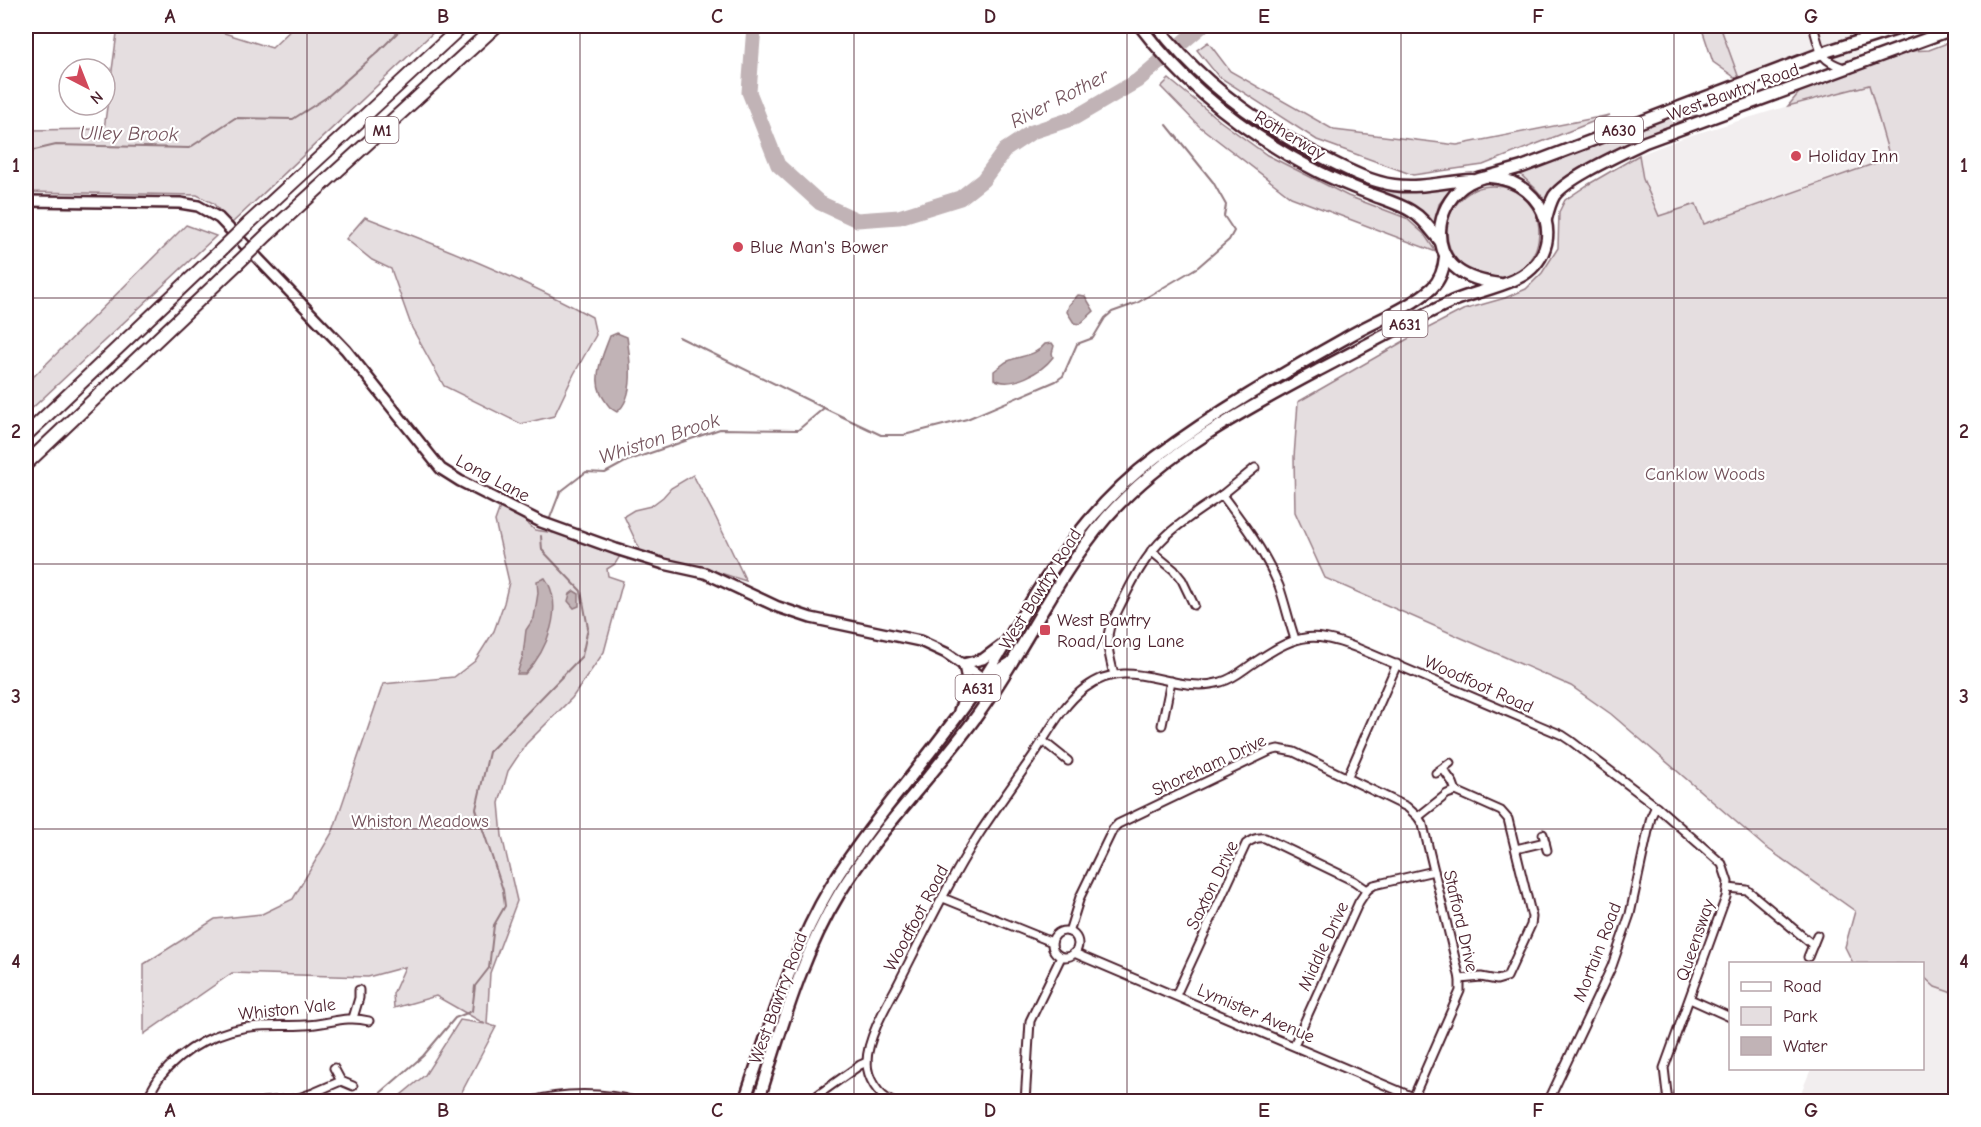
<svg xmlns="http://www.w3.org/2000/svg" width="1981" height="1127" viewBox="0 0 1981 1127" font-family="'Comic Neue',sans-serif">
	<rect width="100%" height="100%" fill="#fff"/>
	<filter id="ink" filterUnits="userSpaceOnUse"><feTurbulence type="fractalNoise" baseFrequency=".0167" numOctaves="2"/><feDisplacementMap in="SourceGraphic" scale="12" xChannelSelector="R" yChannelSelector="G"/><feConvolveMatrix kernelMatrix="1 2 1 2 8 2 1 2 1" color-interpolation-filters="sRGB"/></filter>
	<g filter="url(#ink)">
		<g fill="#f2eeef">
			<polygon points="1720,26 1810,26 1817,50 1740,81"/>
			<polygon points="1817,26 1886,26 1854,36 1891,158 1703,224 1659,217 1643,179 1639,155 1685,137 1788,106 1837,78"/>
			<polygon points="1923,976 1936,987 1955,994 1955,1101 1797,1102 1811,1069 1922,1068"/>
		</g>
		<g fill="#e5dee0" stroke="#987e86" stroke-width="1.5">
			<polygon points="118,26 202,26 272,48 295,26 440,26 231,224 213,203 197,195 26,192 26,130 104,129"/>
			<polygon points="1701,26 1720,26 1740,81 1713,62"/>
			<polygon points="1955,40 1955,994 1935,987 1923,976 1922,964 1853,963 1845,947 1855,911 1764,846 1611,714 1571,686 1325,578 1295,512 1294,457 1298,402 1411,337 1463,310 1505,298 1526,289 1542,273 1558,248 1559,212 1565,200 1589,184 1639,155 1643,179 1659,216 1696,204 1704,224 1890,158 1869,85 1788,106 1802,89 1910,51 1929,50"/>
			<polygon points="1208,42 1230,71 1334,130 1457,145 1610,115 1483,165 1413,175 1317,140 1218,76 1197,50"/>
			<polygon points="1169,79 1220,121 1267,155 1348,196 1406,218 1424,234 1436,252 1291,197 1199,126 1161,87"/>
			<polygon points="1694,111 1696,115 1648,135 1546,201 1535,188 1520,174 1663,119"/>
			<circle cx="1493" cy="232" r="46"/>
			<path d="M1452,187L1439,204L1434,224L1418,211L1376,190L1378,188C1405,192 1425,192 1452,187Z"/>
			<path d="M365,217C442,247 519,277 592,317L596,335L574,374L554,416L521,424L444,386L412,328L391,269L372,260L346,239Z"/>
			<polygon points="186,225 216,236 26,414 26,384"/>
			<polygon points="693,475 716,518 746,581 701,567 648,556 640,550 624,516 634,510 651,506 663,497 671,488"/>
			<polygon points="500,507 520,517 535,530 561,534 620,556 615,564 607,569 608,576 623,581 604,652 572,698 526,744 508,771 499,803 502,836 517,901 490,973 487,1024 496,1027 457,1101 390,1101 396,1099 425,1075 460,1020 485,1024 436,996 394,1008 393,994 405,967 368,977 232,973 144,1034 144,964 215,919 262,914 293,899 333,831 383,684 454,677 475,661 494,631 504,603 509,582 495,521"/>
		</g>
		<g fill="#c1b3b6" stroke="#91787e" stroke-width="1.5">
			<polygon points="1078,295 1085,296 1094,311 1080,324 1074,323 1067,312 1069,305"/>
			<path d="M617,333L627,337C630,358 636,397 617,412C610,409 608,405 604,399C590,380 603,355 610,336Z"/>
			<path d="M1052,343L1054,346L1052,353L1053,357C1042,372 1011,389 994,379V371C998,368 1002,365 1006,362C1020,355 1035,357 1045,344Z"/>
			<path d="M545,578C565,607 547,651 525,674H517L523,655L526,630L534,618L538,593L537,581Z"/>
			<polygon points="574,591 579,594 579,606 574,608 568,601 570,594"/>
		</g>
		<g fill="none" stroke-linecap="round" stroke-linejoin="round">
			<g stroke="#91787e" stroke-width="2">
				<polyline points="26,152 56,145 189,148 235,118 293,119 327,97 378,52 404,26"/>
				<polyline points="679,337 824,408"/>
				<polyline points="550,518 560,492 586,472 605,473 627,461 720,429 798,430 824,408 881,435 904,435 967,419 1056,381 1063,376 1077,344 1093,338 1105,318 1112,312 1137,303 1198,267 1229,240 1234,231 1224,216 1226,205 1213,182 1167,125"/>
				<polyline points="370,1102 423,1056 455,1018 472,1011 475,986 489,968 494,925 505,906 503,890 476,809 489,752 582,656 588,628 581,591 542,550 541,536"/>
			</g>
			<polyline stroke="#c1b3b6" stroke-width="15" points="754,26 749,92 778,165 820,203 857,220 899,217 960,198 983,180 1005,150 1032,132 1074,118 1137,81 1202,26"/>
			<g stroke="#4a1f2b" stroke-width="11">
				<g id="street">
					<path d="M1813,26C1821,51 1818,59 1844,68"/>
					<polyline points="1222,495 1255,468"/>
					<polyline points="1151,551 1174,570 1182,580 1194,605"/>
					<path d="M1114,675C1110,658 1105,643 1110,626C1126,595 1140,560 1166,536C1183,520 1203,508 1222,495C1244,524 1265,552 1279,586C1285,603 1289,622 1295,639"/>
					<polyline points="1162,725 1171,681"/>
					<polyline points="1043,741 1068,761"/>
					<polyline points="1443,769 1453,783 1456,791"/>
					<polyline points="1436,773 1450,763"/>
					<polyline points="1347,778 1397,664"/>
					<polyline points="1418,817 1447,794 1456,791 1501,811 1508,819 1532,917 1531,925 1507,977 1497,980 1481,977 1460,979"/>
					<polyline points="1543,834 1547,850"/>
					<polyline points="1516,849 1545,842"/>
					<polyline points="1728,888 1747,890 1813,945"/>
					<polyline points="943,898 1052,942"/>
					<circle cx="1065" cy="944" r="13"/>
					<polyline points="1069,932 1080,897 1113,829 1118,824 1270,751 1278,749 1294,752 1407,807 1418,817 1423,825 1460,979 1460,991 1414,1096"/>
					<polyline points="1074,953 1425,1102"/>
					<polyline points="1808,957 1817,935"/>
					<path d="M1176,995L1246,844C1252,839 1257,837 1265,838L1354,881L1367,890"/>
					<polyline points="1690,999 1730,1017"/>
					<polyline points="353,1018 359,998 359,990"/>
					<polyline points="1294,1045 1359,902 1367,890 1374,885 1434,871"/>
					<polyline points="334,1068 341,1081 353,1086"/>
					<path d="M145,1102C150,1094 154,1085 159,1078C183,1048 221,1028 259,1026C275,1025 290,1026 305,1025C329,1024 345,1015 369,1021"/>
					<polyline points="263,1102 296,1099 313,1093 341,1081"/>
					<path d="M528,1102C562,1092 605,1092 639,1102"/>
					<polyline points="817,1102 818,1095 822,1092 860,1065 867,1062"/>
					<path d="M893,1102C878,1096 867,1078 867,1062C867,1039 886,1006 897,986C922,937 949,881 979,834C996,808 1015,782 1033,756C1048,733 1063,704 1085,688C1131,653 1173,696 1221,682C1233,679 1243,670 1252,664C1294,636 1309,629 1357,648L1562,735L1571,741L1656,806L1722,864L1728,882L1726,897L1664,1068L1668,1102"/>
					<polyline points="1025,1102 1030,1021 1061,957"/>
					<polyline points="1548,1102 1612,966 1630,914 1651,817 1656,806"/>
				</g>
			</g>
			<g stroke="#4a1f2b" stroke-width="14">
				<g id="secondary">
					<polyline points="26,201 180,203 198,206 219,218 346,350 441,469 460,481 541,522 616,549 664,564 705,573 778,607 811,618 920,641 946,653 984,679 1011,662"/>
					<polyline points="963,664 983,659 1003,644"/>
					<path d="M959,711C965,695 970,681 963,664"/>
				</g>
			</g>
			<g stroke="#4a1f2b" stroke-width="15">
				<g id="primary">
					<path d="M1140,26C1187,88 1249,136 1319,172C1337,181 1358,189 1378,197C1389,201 1401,205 1411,211C1423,218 1431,230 1440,241"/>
					<path d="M1157,26C1202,84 1264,128 1330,161C1350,171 1372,182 1394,185C1421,189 1445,181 1472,180"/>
					<polyline points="1490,176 1522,167 1822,53 1906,26"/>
					<path d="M1546,219C1548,211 1550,203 1554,196C1568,177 1623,153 1645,142L1956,28"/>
					<path d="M744,1102C769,1030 792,951 831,886C876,813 936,751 983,680C1006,645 1025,608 1049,574C1078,530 1114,488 1156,457C1215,413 1280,375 1344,339C1372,322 1407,310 1432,288C1441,279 1444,269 1445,257"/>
					<path d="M758,1102C781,1031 800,958 839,894C878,830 932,777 976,717C1023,653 1054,579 1106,518C1163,453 1244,410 1319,370C1363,347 1406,323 1451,302C1472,293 1494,289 1514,280C1571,254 1549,181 1490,177C1483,176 1475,180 1469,183C1438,200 1428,248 1458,270C1470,279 1485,282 1500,284"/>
				</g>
			</g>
			<g stroke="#4a1f2b" stroke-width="16">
				<g id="highway">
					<polyline points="249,223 462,26"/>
					<polyline points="268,234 496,26"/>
					<polyline points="26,435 221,250"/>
					<polyline points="26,464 238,263"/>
				</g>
			</g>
			<use href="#street" stroke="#fff" stroke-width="7"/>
			<use href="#secondary" stroke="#fff" stroke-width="9"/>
			<use href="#primary" stroke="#fff" stroke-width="10"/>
			<use href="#highway" stroke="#fff" stroke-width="12"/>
			<g stroke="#4a1f2b" stroke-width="16" stroke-linecap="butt">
				<g id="highway-bridge">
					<polyline points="221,250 249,223"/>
					<polyline points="238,263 268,234"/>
				</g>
			</g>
			<use href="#highway-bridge" stroke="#fff" stroke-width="12"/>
		</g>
	</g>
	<path fill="none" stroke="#4a1f2b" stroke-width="1.5" stroke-opacity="0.55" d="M307,26V1102M580,26V1102M854,26V1102M1127,26V1102M1401,26V1102M1674,26V1102M26,298H1956M26,564H1956M26,829H1956"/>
	<g fill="#d1495b" stroke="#fff" stroke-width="2">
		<circle cx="1796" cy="156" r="6"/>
		<circle cx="738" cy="247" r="6"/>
		<rect x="1039" y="624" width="12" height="12" rx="3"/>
	</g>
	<g text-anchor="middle" stroke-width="4.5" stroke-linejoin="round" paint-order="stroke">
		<g fill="#fff" stroke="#80626b" stroke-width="1.5">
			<rect x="365.5" y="117" width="33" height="26" rx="4.5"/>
			<rect x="1595" y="117" width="48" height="26" rx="4.5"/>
			<rect x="1382.5" y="311" width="45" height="26" rx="4.5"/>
			<rect x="955.5" y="675" width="45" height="26" rx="4.5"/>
		</g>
		<g font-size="16" font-weight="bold" fill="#4a1f2b">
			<text x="382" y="136">M1</text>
			<text x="1619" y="136">A630</text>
			<text x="1405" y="330">A631</text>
			<text x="978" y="694">A631</text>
		</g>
		<g font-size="18" fill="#4a1f2b" stroke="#fff">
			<text transform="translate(1733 92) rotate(-20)" y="6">West Bawtry Road</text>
			<text transform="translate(1290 135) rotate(31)" y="6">Rotherway</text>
			<text transform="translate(493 478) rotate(28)" y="6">Long Lane</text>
			<text transform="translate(1040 589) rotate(-58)" y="6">West Bawtry Road</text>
			<text transform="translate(1479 684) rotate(24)" y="6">Woodfoot Road</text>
			<text transform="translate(1209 765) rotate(-25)" y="6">Shoreham Drive</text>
			<text transform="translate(1212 885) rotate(-64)" y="6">Saxton Drive</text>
			<text transform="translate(916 918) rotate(-62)" y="6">Woodfoot Road</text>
			<text transform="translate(1461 921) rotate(77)" y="6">Stafford Drive</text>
			<text transform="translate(1695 940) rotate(-71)" y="6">Queensway</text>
			<text transform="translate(1323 946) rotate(-65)" y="6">Middle Drive</text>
			<text transform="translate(1597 952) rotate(-69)" y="6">Mortain Road</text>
			<text transform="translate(778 998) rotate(-70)" y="6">West Bawtry Road</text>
			<text transform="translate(287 1009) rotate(-6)" y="6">Whiston Vale</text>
			<text transform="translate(1256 1013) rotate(23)" y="6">Lymister Avenue</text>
		</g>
		<g font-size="18" fill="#4a1f2b" stroke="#fff" text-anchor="start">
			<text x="1808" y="162">Holiday Inn</text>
			<text x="750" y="253">Blue Man's Bower</text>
			<text x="1057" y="626">West Bawtry<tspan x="1057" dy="21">Road/Long Lane</tspan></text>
		</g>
		<g font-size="18" fill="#714f58" stroke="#fff">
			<text x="1705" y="480">Canklow Woods</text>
			<text x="420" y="827">Whiston Meadows</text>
		</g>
		<g font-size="20" font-style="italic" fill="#74535c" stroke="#fff">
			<text transform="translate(1059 98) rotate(-27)" y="7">River Rother</text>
			<text transform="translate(129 133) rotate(1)" y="7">Ulley Brook</text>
			<text transform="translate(659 438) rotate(-18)" y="7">Whiston Brook</text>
		</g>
	</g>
	<rect width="1981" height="1127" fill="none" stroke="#fff" stroke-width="66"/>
	<rect x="1729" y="962" width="195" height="108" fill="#ffffff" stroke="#b7a5aa" stroke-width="1.5"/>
	<rect x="1741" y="982" width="30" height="9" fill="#ffffff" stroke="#b7a5aa" stroke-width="1.5"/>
	<text x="1783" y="992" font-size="18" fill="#4a1f2b">Road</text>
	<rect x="1741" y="1007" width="30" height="18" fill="#e5dee0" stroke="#b7a5aa" stroke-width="1.5"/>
	<text x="1783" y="1022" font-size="18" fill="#4a1f2b">Park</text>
	<rect x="1741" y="1037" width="30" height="18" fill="#c1b3b6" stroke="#b7a5aa" stroke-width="1.5"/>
	<text x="1783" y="1052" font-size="18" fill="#4a1f2b">Water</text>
	<g transform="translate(87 87) rotate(138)"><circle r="28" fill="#ffffff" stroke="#b7a5aa" stroke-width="1.5"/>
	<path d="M0-4.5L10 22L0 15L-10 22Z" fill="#d1495b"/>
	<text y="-9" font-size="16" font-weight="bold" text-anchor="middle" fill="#4a1f2b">N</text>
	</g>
	<rect x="33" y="33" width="1915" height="1061" fill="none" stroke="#4a1f2b" stroke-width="2"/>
	<g font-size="20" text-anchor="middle" font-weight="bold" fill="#4a1f2b">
		<text x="170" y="23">A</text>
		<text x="443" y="23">B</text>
		<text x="717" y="23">C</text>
		<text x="990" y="23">D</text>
		<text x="1264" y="23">E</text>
		<text x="1538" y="23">F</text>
		<text x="1811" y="23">G</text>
		<text x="16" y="172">1</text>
		<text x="1964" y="172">1</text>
		<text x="16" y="438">2</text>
		<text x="1964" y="438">2</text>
		<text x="16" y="703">3</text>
		<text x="1964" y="703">3</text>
		<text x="16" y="968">4</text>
		<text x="1964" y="968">4</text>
		<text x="170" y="1117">A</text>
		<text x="443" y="1117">B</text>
		<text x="717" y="1117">C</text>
		<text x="990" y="1117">D</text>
		<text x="1264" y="1117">E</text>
		<text x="1538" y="1117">F</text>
		<text x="1811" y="1117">G</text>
	</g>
</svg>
